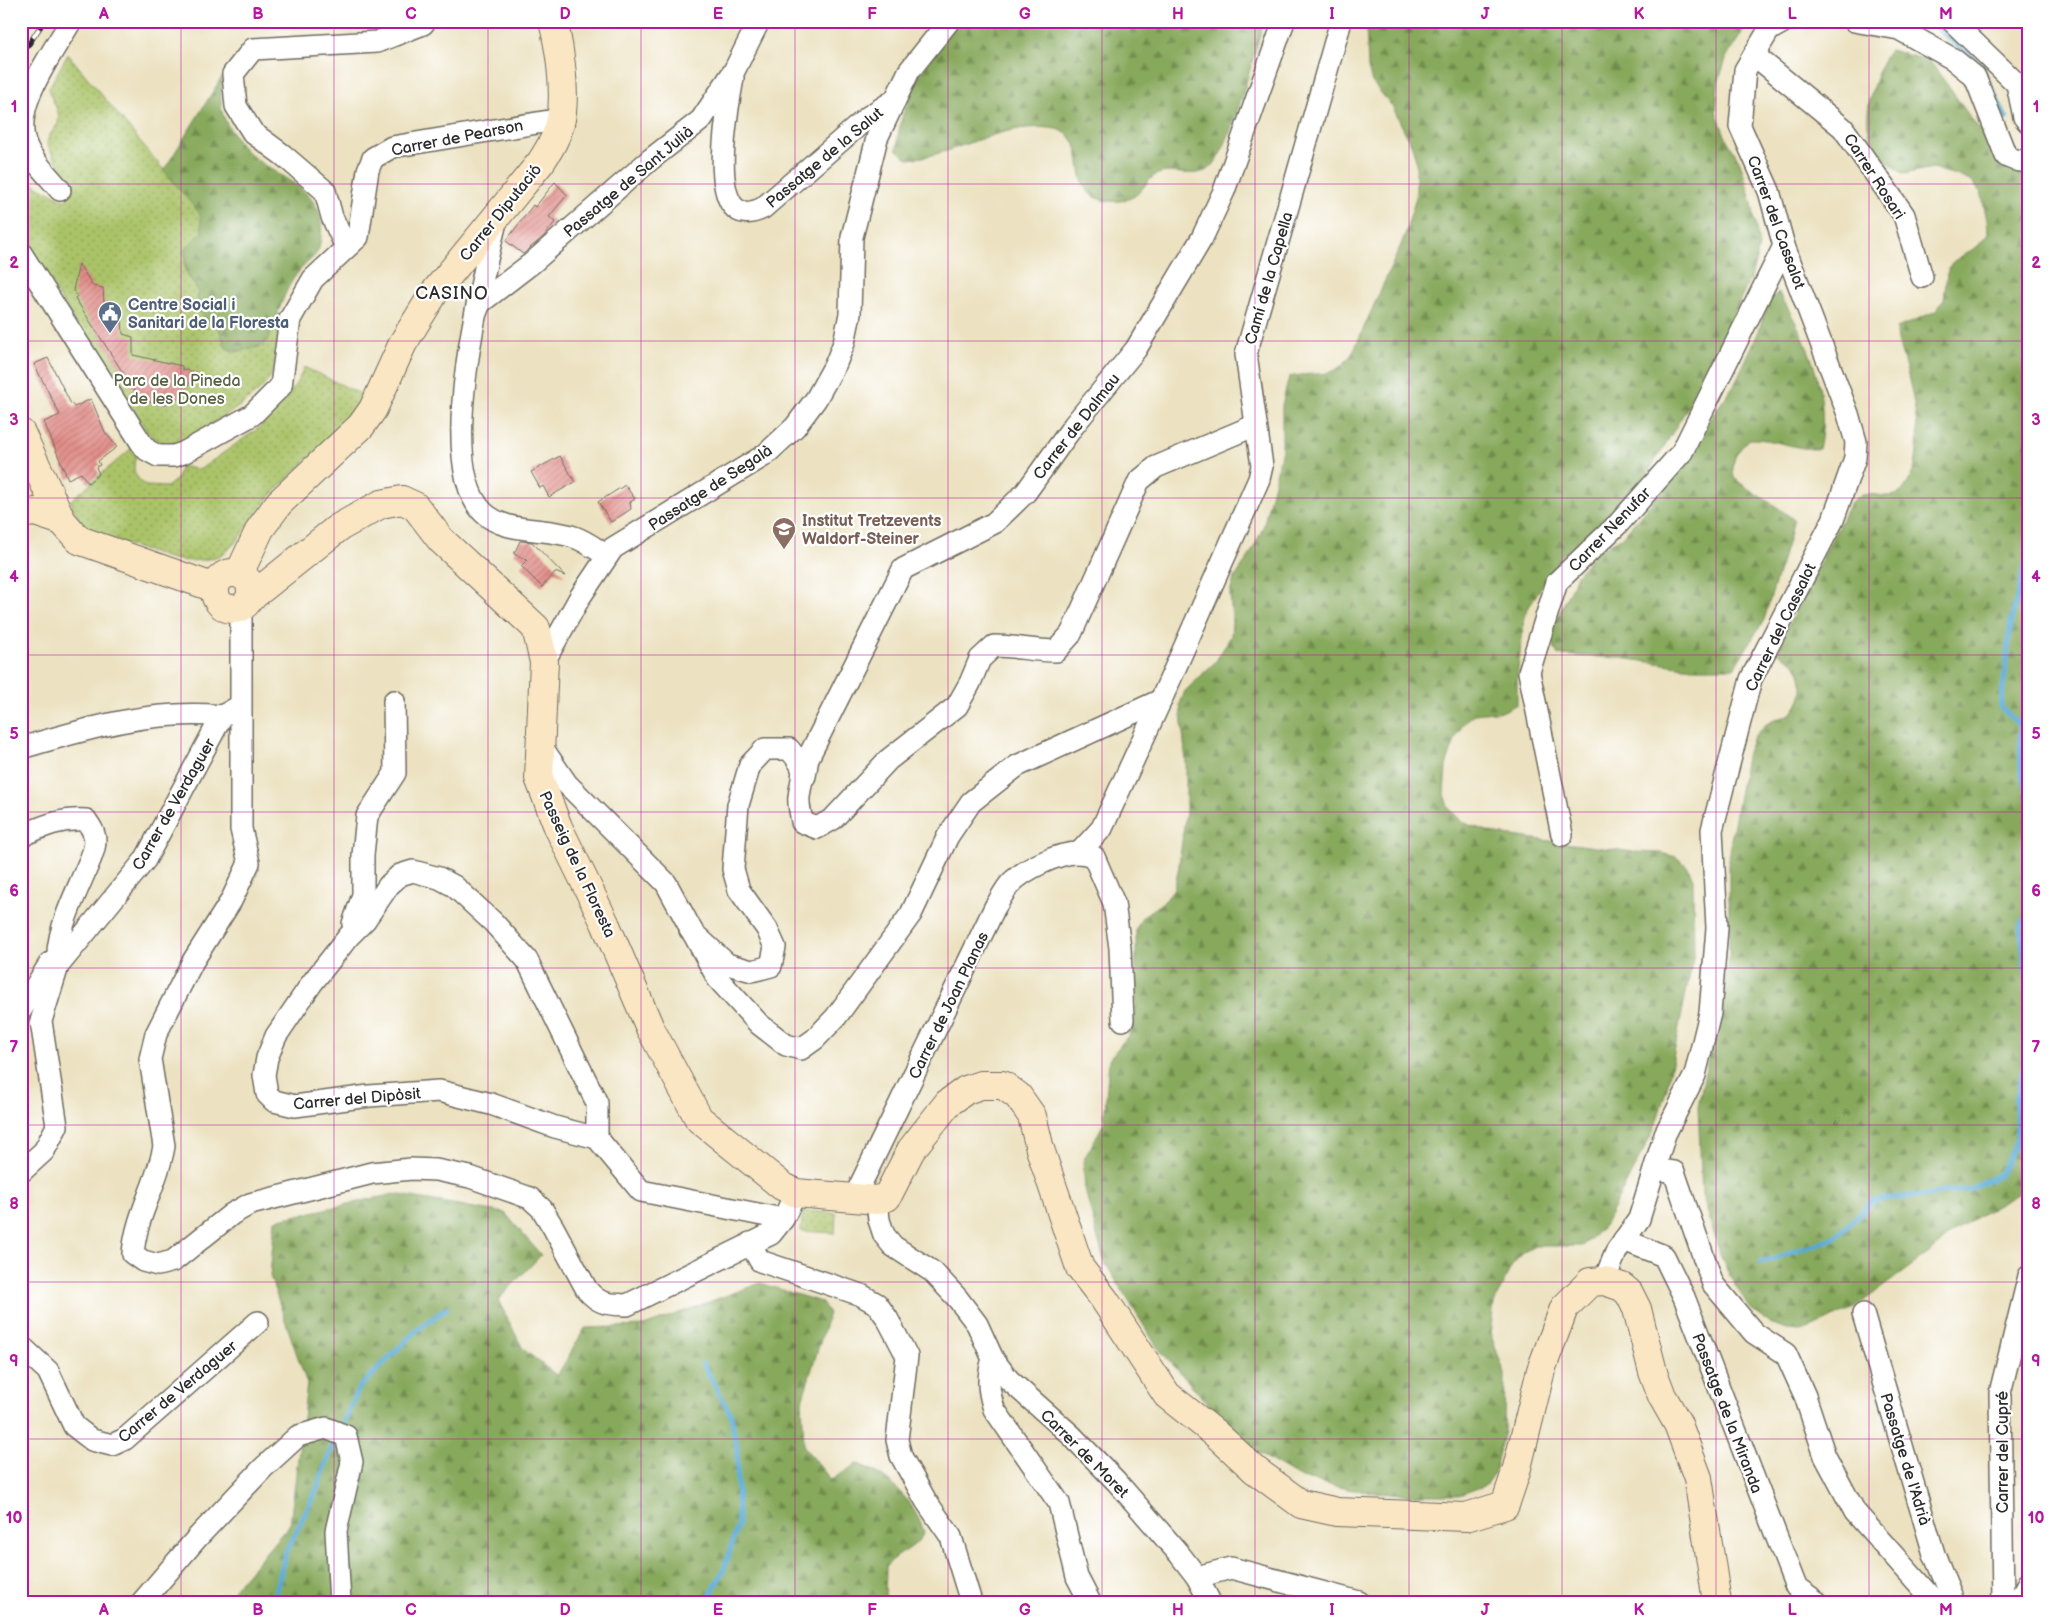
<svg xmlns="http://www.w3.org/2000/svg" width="2050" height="1623" viewBox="0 0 2050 1623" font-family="'Balsamiq Sans',sans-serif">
	<defs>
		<pattern id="forest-firs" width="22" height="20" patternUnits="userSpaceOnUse" patternTransform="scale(1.25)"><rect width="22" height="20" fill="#87a95c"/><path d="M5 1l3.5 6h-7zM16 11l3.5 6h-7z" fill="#6f8a4c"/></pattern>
		<pattern id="park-dots" width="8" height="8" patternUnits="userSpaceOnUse" patternTransform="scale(1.25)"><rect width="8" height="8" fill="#aac368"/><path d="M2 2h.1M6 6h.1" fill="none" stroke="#8b9f56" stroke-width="1.8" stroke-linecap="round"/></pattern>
		<pattern id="building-hatch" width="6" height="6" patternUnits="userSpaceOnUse" patternTransform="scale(1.25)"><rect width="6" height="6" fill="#e28c88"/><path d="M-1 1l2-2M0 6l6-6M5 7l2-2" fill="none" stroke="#b7736f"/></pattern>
	</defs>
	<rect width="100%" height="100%" fill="#fff"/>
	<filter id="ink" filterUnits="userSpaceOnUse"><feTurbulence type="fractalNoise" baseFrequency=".02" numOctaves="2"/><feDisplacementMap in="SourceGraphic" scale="10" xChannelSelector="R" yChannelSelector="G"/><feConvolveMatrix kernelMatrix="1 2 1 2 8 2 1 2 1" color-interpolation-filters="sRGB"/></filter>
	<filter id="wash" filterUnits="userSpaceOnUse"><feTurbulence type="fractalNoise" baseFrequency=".0096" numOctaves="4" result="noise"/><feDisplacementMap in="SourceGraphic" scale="20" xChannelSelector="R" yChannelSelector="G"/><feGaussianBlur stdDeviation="1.12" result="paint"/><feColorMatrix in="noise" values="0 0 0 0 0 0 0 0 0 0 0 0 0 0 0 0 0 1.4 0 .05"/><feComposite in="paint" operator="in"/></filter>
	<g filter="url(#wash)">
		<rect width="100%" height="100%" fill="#ece2c1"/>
		<g fill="url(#forest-firs)" stroke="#596a44">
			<path d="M958,21H1264C1255,49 1229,156 1209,169C1190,180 1169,166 1154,176C1146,182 1141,193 1133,197C1122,203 1103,203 1093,196C1068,179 1093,133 1050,128C996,123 958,155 908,159L897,150C898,101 929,59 958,21Z"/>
			<path d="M1366,21H1756L1744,30L1727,56L1718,83L1716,111L1726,138L1740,162L1752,203L1759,247L1752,274L1709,372L1648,473L1585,537L1562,555L1531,603L1525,615L1517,677V704L1504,711L1474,714L1463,724L1456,737L1446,766L1444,794L1448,807L1458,818L1469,825L1497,834L1634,852L1662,853L1676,857L1687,866L1693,879L1694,953L1667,1088L1654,1130L1604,1226L1583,1246H1535L1522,1253L1513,1264L1506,1277L1494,1304L1490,1333L1505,1374L1504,1431L1494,1473L1486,1485L1459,1495H1414L1352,1490L1301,1478L1246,1446L1157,1347L1104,1261L1085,1190L1083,1161L1104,1123L1109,1059L1128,1036L1134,1022L1136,1007V929L1143,916L1166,900L1174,888L1178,872L1186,811V762L1180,704L1185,691L1216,661L1231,636L1232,622L1230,593L1234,579L1250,555L1263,528L1282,450V405L1289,377C1320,370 1333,382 1353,352L1404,238L1416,197V160L1412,146L1392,106L1372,82L1368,68Z"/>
			<path d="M1890,50L1920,58L1933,65L1978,128L2029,161V1193L2017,1194L1954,1230L1933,1250L1854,1308L1814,1327L1800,1331L1786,1330L1773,1325L1751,1309L1734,1284L1722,1260L1702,1194L1698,1106L1729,960V851L1747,752C1751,742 1756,733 1764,726C1771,720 1780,719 1788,715C1804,706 1807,676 1794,663C1790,659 1783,656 1778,653L1786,630L1848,507C1851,503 1855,498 1859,496C1873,490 1891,503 1903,490C1928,461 1915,402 1906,368C1902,354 1897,343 1897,328L1936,311L1944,300L1947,273L1954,261L1978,246L1988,234L1987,220L1981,193L1972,182L1959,176L1932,168L1904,174C1890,165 1874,149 1869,132C1863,110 1877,68 1890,50Z"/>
			<path d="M222,77C222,89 219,104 223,115C228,128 241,147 252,156C285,183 330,190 320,244C318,257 307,261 300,270C283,289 278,317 268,339C259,350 238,353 226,348L218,327L200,314L197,306L198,291L186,272L185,249L202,232L164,170Z"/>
			<path d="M1778,292C1807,337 1832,396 1819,449C1795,450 1774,438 1750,439C1736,452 1731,459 1734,478C1753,494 1776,504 1794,520L1764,620L1734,668H1692L1621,658L1558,655L1552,642L1553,627L1577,575L1595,552L1621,538L1670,481L1692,444L1734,385L1759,331L1768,303Z"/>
			<path d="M394,1194L505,1213L541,1255L498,1300L523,1349L557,1376L585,1328L644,1326L760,1283L821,1302L829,1313L802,1401L804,1447L831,1480L857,1464C886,1472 916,1503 924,1533C914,1550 900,1551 886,1566L885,1602H223L290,1524L307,1384L270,1276L275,1220Z"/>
		</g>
		<g fill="url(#park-dots)" stroke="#6a774a">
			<path d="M68,54L200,214L202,232L185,249V270L198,291L197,306L200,314L218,327L226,348L235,352L263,346L268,339L279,314C277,333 279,358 271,375C261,398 204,428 182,442C167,447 158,443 147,432L95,344L90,346L21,237V175C35,187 51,192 66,201L71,187L47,144C48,134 54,131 58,123C62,110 49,99 49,88Z"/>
			<path d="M304,367L367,397L358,413C327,443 290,473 262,506C249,522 239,545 220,555C206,562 184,562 168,558C150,551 95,537 84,525C77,518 74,509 70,501L133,447L137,451C133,470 131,473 146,486L167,487L177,479L181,466L199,470L263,425L260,417C280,401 295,393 304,367Z"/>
			<polygon points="803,1211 836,1213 835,1233 801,1231"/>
		</g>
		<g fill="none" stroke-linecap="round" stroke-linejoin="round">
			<g stroke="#56a9d2" stroke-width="5.5">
				<polyline points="1929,21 1980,65 2006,118"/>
				<polyline points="2029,553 2011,620 2001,707 2020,726 2021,770 2029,797"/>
				<polyline points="2029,913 2020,925 2029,994"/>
				<polyline points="1760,1263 1835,1238 1872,1201 1971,1189 2000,1174 2017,1140 2016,1101 2029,1045"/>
				<polyline points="703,1364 731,1415 737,1450 738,1524 724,1569 707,1602"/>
				<polyline points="269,1602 276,1591 286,1552 316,1491 331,1450 359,1388 417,1330 447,1308"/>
			</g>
		</g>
		<g id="blocks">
			<g fill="url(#building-hatch)">
				<polygon points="555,182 567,195 549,217 555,222 545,235 523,254 506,241 533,205 535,207"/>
				<polygon points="79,264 93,286 103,288 104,302 112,304 113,318 122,320 123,334 133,337 133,355 182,366 182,369 198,373 178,398 165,404 154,404 138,396 75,298 77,296 73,290"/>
				<polygon points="48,358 70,402 74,407 91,399 105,432 117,447 98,461 100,465 96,467 99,474 88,483 81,473 68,479 44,422 60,415 34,364"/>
				<polygon points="560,456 575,482 549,497 543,486 540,488 531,472"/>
				<polygon points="625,485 635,499 630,502 631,509 611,522 598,502"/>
				<polygon points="520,541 532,542 565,576 555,572 542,587 521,566 527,560 514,554"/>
			</g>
		</g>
	</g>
	<g filter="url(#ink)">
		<use href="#blocks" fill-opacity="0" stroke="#6f6b60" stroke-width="1"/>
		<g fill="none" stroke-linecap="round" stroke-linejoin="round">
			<g stroke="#6f6b60" stroke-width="24">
				<g id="street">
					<path d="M1854,21L1899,29L1953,59L1975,77L2006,156C2014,160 2021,163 2029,159"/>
					<polyline points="1952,21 2017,84 2024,117 2029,123"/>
					<polyline points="1754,55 1843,128 1904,215 1922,277"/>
					<path d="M733,78C729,102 701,239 763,208L868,117L895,100"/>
					<path d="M60,190C50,177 33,162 27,147C9,109 52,54 71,21"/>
					<path d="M497,218C482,278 434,466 484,513C506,534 546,527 574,537C586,541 596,549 607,556"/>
					<polyline points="346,247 332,217 325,191 283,155 253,133 236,106 233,74 253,49 377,42 423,24 425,21"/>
					<polyline points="21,253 142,444 147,450 158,456 174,456 183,453 252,415 281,386 290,319 313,279 358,237 368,170 373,158 392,147 561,119"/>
					<polyline points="476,313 480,303 532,263 651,159 701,120 734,71 759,21"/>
					<path d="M241,607V829L249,863L231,901L193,961L156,1034L150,1059L164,1146C158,1184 136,1214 133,1254L143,1261L158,1265L173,1261L232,1214L250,1204L372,1173L411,1169L436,1170L470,1177L530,1198L542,1209L553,1227L587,1290C600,1305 608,1304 627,1305L771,1234L783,1219L796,1193"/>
					<polyline points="544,662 580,597 613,548 765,455 795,427 816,399 836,363 844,343 850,314 852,237 877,138 909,71 949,21"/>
					<polyline points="539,743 567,784 666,883 718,979 759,1024 786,1045 801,1049 815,1039 836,1017 911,914 948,836 971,802 1017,766 1161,700"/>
					<path d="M21,748C89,728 151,709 222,716"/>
					<polyline points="805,776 808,758 903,569 994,523 1026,492 1074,425 1136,349 1202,238 1224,191 1284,21"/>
					<polyline points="1562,835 1529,672 1557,582 1619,523 1682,452 1784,246"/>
					<path d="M21,836C43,826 62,818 86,820C91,827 95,833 95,841C95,852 88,864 84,874C72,902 55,935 58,966"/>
					<polyline points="1079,853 1102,828 1161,700 1259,479 1262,466 1246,354 1341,21"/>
					<polyline points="353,924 363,895 363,855 367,816 395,773 394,701"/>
					<path d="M690,930L727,964L752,971L771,966L775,947L767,929L739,890L733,869L738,805L750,765L765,749H789C809,772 802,772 799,797C798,805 801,814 802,822L817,828L833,819L888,760L957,706L970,683L980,659L994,646C1015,646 1034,651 1056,651L1071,634L1139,481L1156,467L1256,425"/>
					<polyline points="21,1010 50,963"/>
					<polyline points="597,1138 555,1127 491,1104 439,1091 369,1096 295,1106 274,1101 267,1094 264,1075 267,1058 276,1036 312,983 349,936 365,920 389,885 400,875 413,871 439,878 454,886 493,922 527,960 597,1103 597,1138 641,1191 783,1219"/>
					<polyline points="1655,1169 1674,1172 1713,1284 1754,1333 1786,1354 1805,1396 1825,1456 1855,1512 1935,1602"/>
					<polyline points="21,1172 44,1151 57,1126 41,1021 58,966 145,860 222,716 240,706"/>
					<path d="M854,1198L995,907C1000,900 1004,891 1010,884C1023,870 1059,852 1079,853C1084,853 1090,855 1094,857L1114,903L1120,948L1123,1020"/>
					<polyline points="877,1200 879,1220 884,1235 893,1246 933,1272 958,1299 977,1324 993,1359 1009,1380 1071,1435 1116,1481 1180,1555 1197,1577 1210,1602"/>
					<polyline points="1624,1240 1664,1256 1684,1297 1796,1587 1817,1602"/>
					<polyline points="750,1243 760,1261 861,1295 877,1304 887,1318 907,1356 897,1440 901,1456 926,1501 951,1537 971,1602"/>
					<polyline points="1604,1281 1617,1250 1639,1219 1665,1134 1695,1075 1710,1013 1717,928 1712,830 1751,679 1833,520 1855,458 1856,442 1848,414 1784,246 1769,191 1740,126 1745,70 1769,30 1785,21"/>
					<polyline points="1863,1314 1934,1554 1954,1602"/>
					<polyline points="21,1346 48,1371 74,1426 92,1440 112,1445 125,1439 258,1322"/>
					<path d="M993,1359C987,1378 988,1390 994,1409L1059,1503L1077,1577L1090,1602"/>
					<polyline points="1197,1577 1231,1568 1359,1602"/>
					<polyline points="142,1602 197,1538 263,1468 298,1436 326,1428 346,1436 352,1462 336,1531 340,1602"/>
					<polyline points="2003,1602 2000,1393 2029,1276"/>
					<polyline points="2018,1602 2029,1582"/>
				</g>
			</g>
			<g stroke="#6f6b60" stroke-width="30">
				<g id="secondary">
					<polyline points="21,433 62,521 79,540 215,588"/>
					<polyline points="21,514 35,512 62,521"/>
					<circle cx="233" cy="591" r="18"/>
					<path d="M239,574L260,529L279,503L361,426L373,409L403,343L434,293L541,162C550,148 558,135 561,119C566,91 560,49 553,21"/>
					<polyline points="250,598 338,528 381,504 402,500 415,506 441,540 536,628 544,662 539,778 558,827 605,923 650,1028 699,1119 782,1186 796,1193 877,1200 887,1197 911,1150 948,1103 966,1090 981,1085 1003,1085 1018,1096 1032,1116 1040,1149 1080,1268 1104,1299 1167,1395 1216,1434 1255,1470 1301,1504 1337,1512 1466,1517 1505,1505 1516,1472 1541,1370 1564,1308 1590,1282 1604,1281 1622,1287 1629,1293 1637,1309 1653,1372 1662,1396 1678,1424 1698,1478 1717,1602"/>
				</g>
			</g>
			<use href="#street" stroke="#fff" stroke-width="21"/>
			<use href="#secondary" stroke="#fbe6c4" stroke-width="28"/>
			<g stroke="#2b2b2b" stroke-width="5.5">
				<g id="rail">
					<polyline points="21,34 30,21"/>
					<polyline points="21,56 44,21"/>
				</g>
			</g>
			<use href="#rail" stroke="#fff" stroke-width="4" stroke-dasharray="11" stroke-linecap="butt"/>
		</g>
	</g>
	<path fill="none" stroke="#b5179e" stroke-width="1" stroke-opacity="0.55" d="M181,21V1602M334,21V1602M488,21V1602M641,21V1602M795,21V1602M948,21V1602M1102,21V1602M1255,21V1602M1409,21V1602M1562,21V1602M1716,21V1602M1869,21V1602M21,184H2029M21,341H2029M21,498H2029M21,655H2029M21,812H2029M21,968H2029M21,1125H2029M21,1282H2029M21,1439H2029"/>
	<defs>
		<g id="civic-pin" transform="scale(1.25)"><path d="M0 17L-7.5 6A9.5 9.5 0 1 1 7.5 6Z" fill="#5c6f8a" stroke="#fff"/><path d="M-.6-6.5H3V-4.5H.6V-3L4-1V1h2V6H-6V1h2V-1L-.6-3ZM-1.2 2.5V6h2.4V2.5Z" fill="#fff"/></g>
		<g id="school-pin" transform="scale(1.25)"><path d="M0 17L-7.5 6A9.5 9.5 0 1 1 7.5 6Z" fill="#8d6e63" stroke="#fff"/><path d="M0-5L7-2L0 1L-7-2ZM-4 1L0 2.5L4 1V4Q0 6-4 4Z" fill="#fff"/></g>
	</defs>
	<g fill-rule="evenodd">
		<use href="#civic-pin" x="110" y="313"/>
		<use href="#school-pin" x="784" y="529"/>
	</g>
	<g text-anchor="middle" stroke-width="4.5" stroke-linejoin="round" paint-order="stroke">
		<g font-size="16" fill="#2b2b2b" stroke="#fff">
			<text transform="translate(457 137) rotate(-11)" y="6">Carrer de Pearson</text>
			<text transform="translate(824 157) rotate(-40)" y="6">Passatge de la Salut</text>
			<text transform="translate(1875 176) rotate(57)" y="6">Carrer Rosari</text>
			<text transform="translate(628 181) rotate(-40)" y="6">Passatge de Sant Julià</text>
			<text transform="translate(500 212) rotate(-51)" y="6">Carrer Diputació</text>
			<text transform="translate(1777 222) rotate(70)" y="6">Carrer del Cassalot</text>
			<text transform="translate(1268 278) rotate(-74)" y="6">Camí de la Capella</text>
			<text transform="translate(1076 426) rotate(-52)" y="6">Carrer de Dalmau</text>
			<text transform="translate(710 487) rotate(-33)" y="6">Passatge de Segalà</text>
			<text transform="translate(1609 529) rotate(-46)" y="6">Carrer Nenufar</text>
			<text transform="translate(1780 627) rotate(-64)" y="6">Carrer del Cassalot</text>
			<text transform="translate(173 804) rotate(-60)" y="6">Carrer de Verdaguer</text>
			<text transform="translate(578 864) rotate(65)" y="6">Passeig de la Floresta</text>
			<text transform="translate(948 1005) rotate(-64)" y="6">Carrer de Joan Planas</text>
			<text transform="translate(357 1098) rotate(-5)" y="6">Carrer del Dipòsit</text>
			<text transform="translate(177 1391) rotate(-40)" y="6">Carrer de Verdaguer</text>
			<text transform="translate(1728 1413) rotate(69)" y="6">Passatge de la Miranda</text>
			<text transform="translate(2002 1452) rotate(-90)" y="6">Carrer del Cupré</text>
			<text transform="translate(1085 1453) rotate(45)" y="6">Carrer de Moret</text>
			<text transform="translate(1906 1459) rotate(73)" y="6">Passatge de l'Adrià</text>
		</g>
		<g font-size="16" font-weight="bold" fill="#4e5e75" stroke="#fff" text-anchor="start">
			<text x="128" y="310">Centre Social i<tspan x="128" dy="18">Sanitari de la Floresta</tspan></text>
		</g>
		<g font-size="16" fill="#576040" stroke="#fff">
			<text x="177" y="386">Parc de la Pineda<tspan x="177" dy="18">de les Dones</tspan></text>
		</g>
		<g font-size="16" font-weight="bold" fill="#785e54" stroke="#fff" text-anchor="start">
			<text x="802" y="526">Institut Tretzevents<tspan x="802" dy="18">Waldorf-Steiner</tspan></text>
		</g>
		<g font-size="18" letter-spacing="1" fill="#2b2b2b" stroke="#fff">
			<text x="452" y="299">CASINO</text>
		</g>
	</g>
	<rect width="2050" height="1623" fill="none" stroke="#fff" stroke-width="55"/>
	<rect x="28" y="28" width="1994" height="1568" fill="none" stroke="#b5179e" stroke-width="2"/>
	<g font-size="16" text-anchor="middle" font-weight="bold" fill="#b5179e">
		<text x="104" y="19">A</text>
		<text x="258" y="19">B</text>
		<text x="411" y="19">C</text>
		<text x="565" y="19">D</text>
		<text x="718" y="19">E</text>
		<text x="872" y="19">F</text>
		<text x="1025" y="19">G</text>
		<text x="1178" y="19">H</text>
		<text x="1332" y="19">I</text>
		<text x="1485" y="19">J</text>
		<text x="1639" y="19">K</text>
		<text x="1792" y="19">L</text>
		<text x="1946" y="19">M</text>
		<text x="14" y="112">1</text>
		<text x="2036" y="112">1</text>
		<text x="14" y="268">2</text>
		<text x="2036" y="268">2</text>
		<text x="14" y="425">3</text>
		<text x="2036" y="425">3</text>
		<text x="14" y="582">4</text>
		<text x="2036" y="582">4</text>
		<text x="14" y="739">5</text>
		<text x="2036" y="739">5</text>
		<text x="14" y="896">6</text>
		<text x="2036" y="896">6</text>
		<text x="14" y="1052">7</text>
		<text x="2036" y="1052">7</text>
		<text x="14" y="1209">8</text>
		<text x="2036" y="1209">8</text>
		<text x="14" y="1366">9</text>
		<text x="2036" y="1366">9</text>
		<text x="14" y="1523">10</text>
		<text x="2036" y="1523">10</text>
		<text x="104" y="1615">A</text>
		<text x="258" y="1615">B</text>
		<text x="411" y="1615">C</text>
		<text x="565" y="1615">D</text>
		<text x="718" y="1615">E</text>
		<text x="872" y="1615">F</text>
		<text x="1025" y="1615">G</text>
		<text x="1178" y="1615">H</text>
		<text x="1332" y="1615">I</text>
		<text x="1485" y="1615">J</text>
		<text x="1639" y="1615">K</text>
		<text x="1792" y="1615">L</text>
		<text x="1946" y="1615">M</text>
	</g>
</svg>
